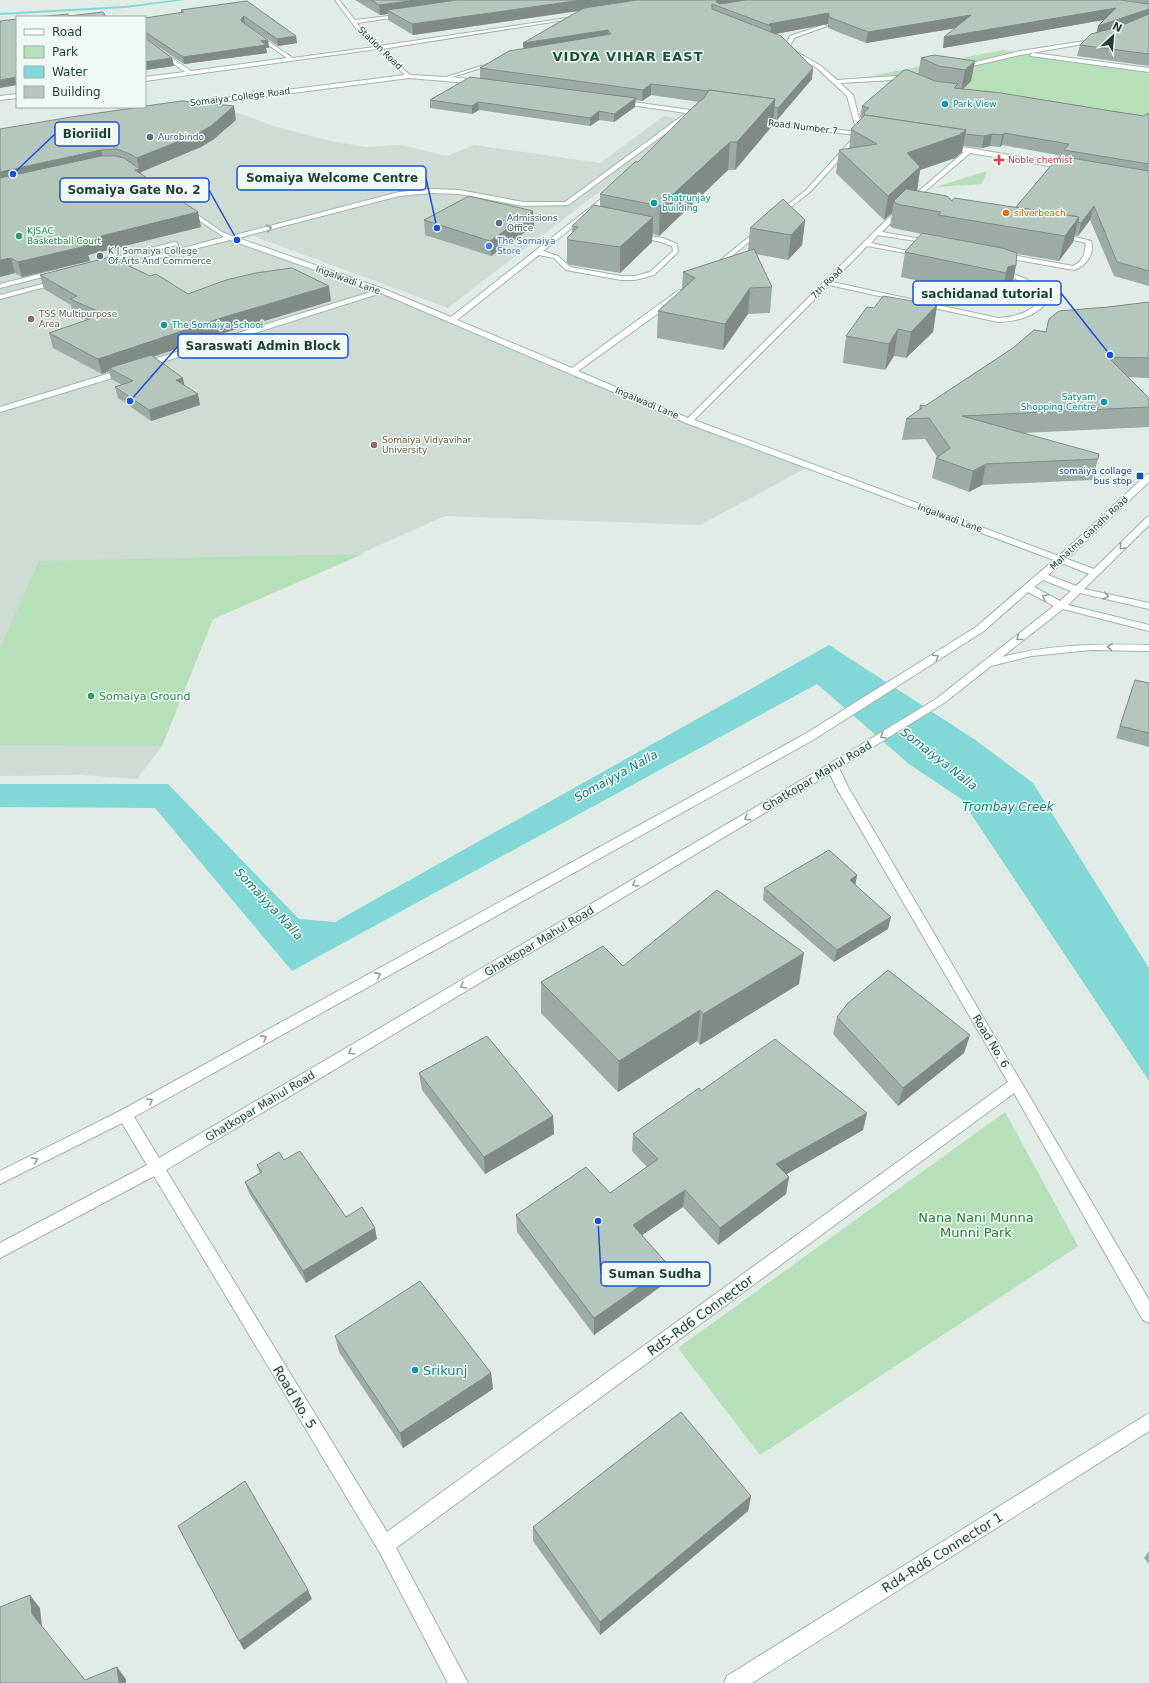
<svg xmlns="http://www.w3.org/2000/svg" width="1149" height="1683" viewBox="0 0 1149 1683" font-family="'DejaVu Sans',sans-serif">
	<rect width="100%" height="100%" fill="#e0ece5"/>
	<polygon fill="#cedcd3" points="210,103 274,126 330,141 366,147 401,145 447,156 474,145 600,163 664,116 691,121 448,308 253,236 232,242 377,292 450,320 808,467 700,525 445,516 213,619 162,746 137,779 81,775 0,776 0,134"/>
	<g fill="#b6e0ba">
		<polygon points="1003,50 1149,71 1149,119 866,77"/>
		<polygon points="987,171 982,184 935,187"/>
		<polygon points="363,554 213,619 162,746 0,745 0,648 39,561"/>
		<polygon points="1005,1112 1078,1246 760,1455 678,1348"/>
	</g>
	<polygon fill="#81d8d7" points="829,645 974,739 1033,783 1149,968 1149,1081 961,799 909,764 817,684 292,971 155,808 0,807 0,784 168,784 299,919 335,922"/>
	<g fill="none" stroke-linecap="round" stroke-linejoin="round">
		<polygon fill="#81d8d7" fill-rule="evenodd" points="174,0 185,0 125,8 0,15 0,13 125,6"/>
		<g stroke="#a2b4ab" stroke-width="2">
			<g id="minor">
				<polygon points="335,0 339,0 355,20 406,14 404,16 357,23 365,33 379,46 581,16 583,17 382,49 410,75 446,77 501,60 501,62 452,77 482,81 482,83 480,84 409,78 183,107 180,105 183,103 405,75 377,49 145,81 145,77 185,72 145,43 145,40 191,71 287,58 254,35 256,33 293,58 374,47 361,35"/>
				<polygon points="823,25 827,26 794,38 790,46 797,52 821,66 837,80 911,75 914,77 911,79 840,83 853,95 863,133 870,135 867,137 861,136 810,192 777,218 775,217 775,215 806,190 856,135 758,123 755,121 756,120 857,132 847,96 817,68 793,54 785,46 790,36"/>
				<polygon points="1098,39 1100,41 1020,55 959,69 956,67 1020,51"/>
				<polygon points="1033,53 1149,68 1149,72 1031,56 1030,55"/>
				<polygon points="17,94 17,98 0,100 0,96"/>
				<path d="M619,100L704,112L707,114L704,116L692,114L568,205L523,206L459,194L432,193L399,196L238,238L384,289L451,317L610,192H614V194L543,251L558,256L570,267L621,276H635L650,272L673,251L672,246L661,242L635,236V234L663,238L677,244L678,252L654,275L635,280H621L566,270L554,258L539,255L457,320L572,368L679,290H685V294L578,371L688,418L874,232L899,208L964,152L944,148V146L970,148L1070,166L1071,167L1068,169L970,153L903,210L882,232L932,241L934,242V244L878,235L871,243L922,254V256L867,246L832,282L998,318C1014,317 1026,314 1038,303C1030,282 1016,279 997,271V269L999,268L1026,279L1040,289L1046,303C1033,318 1016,321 998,322L829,285L694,420L1059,556L1146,475L1149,474V482L1067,559L1094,569L1146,518L1149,517V525L1084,589L1149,603V609L1080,593L1068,605L1149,625V631L1063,609L1002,657C1052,644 1098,644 1149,645V651L1091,650L1031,656L991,666L944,703L839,768L848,787L1149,1300V1323L1143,1320L1014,1093L396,1548L468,1683H448L379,1551L154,1176L0,1258V1243L147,1165L122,1123L0,1184V1171L120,1111L805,734L976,627L1054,560L686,423L381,293L147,367H141L140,365L141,363L374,291L230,240L109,270V268L224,237L185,211V209H189L222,232L231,236L399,192L432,189L459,190L523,202H565L686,113L617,103V101ZM1062,563L1089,574L1076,586L1048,575ZM1043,580L1071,591L1060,601L1034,587ZM1028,592L1054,606L936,699L829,764L159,1158L134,1117L813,740L984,631ZM830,774L836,787L1008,1082L387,1532L166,1170Z"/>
				<polygon points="760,228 765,229 716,269 712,269 712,267"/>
				<path d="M1058,233L1091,241C1095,254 1086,266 1074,270L1001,257L998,255L1001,253L1073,266C1083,261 1085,254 1086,243L1056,236L1055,235Z"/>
				<polygon points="175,242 178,244 177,245 98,264 95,262"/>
				<polygon points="56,270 58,271 58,273 0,288 0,284"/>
				<polygon points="58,280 60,281 60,283 0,299 0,295"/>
				<polygon points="123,369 129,369 130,371 129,373 0,412 0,407"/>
				<polygon points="1149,1413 1149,1431 752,1683 724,1683 727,1676"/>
			</g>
		</g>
		<use href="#minor" fill="#fff" fill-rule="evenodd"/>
	</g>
	<g fill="#9caba3" fill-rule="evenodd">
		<polygon points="355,0 1149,0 1149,66 1077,56 1080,45 1097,32 1098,26 1104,20 943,48 955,28 866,43 828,28 828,24 775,34 812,79 777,120 773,119 773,125 735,170 728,170 659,236 653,234 652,242 620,273 570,265 567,263 567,238 572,234 572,226 600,206 600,194 638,162 699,102 651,95 642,101 635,100 635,107 614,122 599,120 590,126 479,110 472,114 430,108 430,100 480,78 480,68 524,49 523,43 580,11 413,35 388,20 388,14 380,15"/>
		<polygon points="247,1 297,43 278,46 246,24 268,40 269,48 266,48 267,53 184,64 151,42 172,58 174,66 145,70 145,18 181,13 181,10"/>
		<path d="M921,58L975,61L971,81L963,89L1144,116L1149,114V286L1114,276L1090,220L1078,236H1075L1073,242L1059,261L1017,254L1016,265L1011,291L1002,293L1000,299L901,277L905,252L922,234L893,228L890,226L892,213L884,220L836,173L839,150L849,149L851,129L862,118L860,117L862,106L918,74ZM1002,145L1063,156L1016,207L952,201L917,190L920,170L955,158L962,152L963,146L982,148L990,146L1000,147Z"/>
		<polygon points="236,120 214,139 201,147 141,172 141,174 201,227 88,255 90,261 22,277 15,273 0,277 0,129"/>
		<polygon points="533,211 534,226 491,256 425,235 424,220"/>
		<polygon points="805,220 802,245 788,260 756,254 772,287 770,313 748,314 723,350 657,338 658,311 682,290 683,272 748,251 750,228"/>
		<polygon points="40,275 188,294 331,301 227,332 153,357 185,386 200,405 151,421 118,398 115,387 122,385 111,379 109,371 102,374 53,348 49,333 87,320 73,314 71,305 44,289"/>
		<polygon points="1149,302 1149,378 1128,377 1149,398 1149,427 1023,433 1098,459 1092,480 982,485 969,492 932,478 936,458 937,457 925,439 902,440 906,419 919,411 920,405 925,406 1046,332 1049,319 1108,307"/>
		<polygon points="937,305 933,332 906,358 894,356 885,370 843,363 846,336 874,308"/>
		<polygon points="1135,680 1149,683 1149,747 1116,738"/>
		<polygon points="857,875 855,885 888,929 834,962 763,900 764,888"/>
		<polygon points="623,966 799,984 700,1045 697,1041 618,1092 541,1013 541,982"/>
		<polygon points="837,1017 970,1035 964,1053 898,1106 833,1034"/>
		<polygon points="419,1073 553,1116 554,1134 485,1174 422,1090"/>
		<polygon points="701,1091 867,1113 863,1130 786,1174 789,1177 786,1194 718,1245 683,1207 642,1235 669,1266 667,1282 594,1335 517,1232 516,1215 610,1193 647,1167 632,1151 633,1134"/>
		<polygon points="284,1160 346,1217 377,1239 306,1283 249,1193 245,1182 260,1174 257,1165"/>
		<polygon points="335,1336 491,1373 493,1389 403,1448 339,1352"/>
		<polygon points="751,1496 748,1511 600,1635 533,1541 533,1527"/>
		<polygon points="1149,1551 1149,1564 1144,1558"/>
	</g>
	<g fill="#7f8b84">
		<polygon points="417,0 496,0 387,10 388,14 380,15 379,5"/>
		<polygon points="582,0 671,0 597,8 413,35 412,24"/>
		<polygon points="717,0 779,0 725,9 716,2"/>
		<polygon points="1116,8 1114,18 943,48 944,37"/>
		<polygon points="1149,9 1149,18 1096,37 1098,26"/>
		<polygon points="829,13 828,24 770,35 771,26 769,24"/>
		<polygon points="971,15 969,26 866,43 868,32"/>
		<polygon points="244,16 245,24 242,26 241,19"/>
		<polygon points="608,30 608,41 524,54 523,43"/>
		<polygon points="296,36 297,43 278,46 277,39"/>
		<polygon points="268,40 269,48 266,48 267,53 184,64 183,57"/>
		<polygon points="172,58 174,66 145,70 145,62"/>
		<polygon points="975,61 971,81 961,91 965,70"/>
		<polygon points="813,68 812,79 777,120 778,108"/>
		<polygon points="17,77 17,85 0,88 0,80"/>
		<polygon points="651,84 651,95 642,101 643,90"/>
		<polygon points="636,98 635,107 614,122 614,114"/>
		<polygon points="775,99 773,125 735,170 737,142"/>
		<polygon points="478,102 479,110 472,114 472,106"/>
		<polygon points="234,106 236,120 214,139 201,147 141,172 143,183 135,170 139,169 137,158"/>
		<polygon points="599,111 599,120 590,126 590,118"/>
		<polygon points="966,130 962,152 955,158 920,170 917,191 894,201 892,213 884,220 888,196 907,153"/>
		<polygon points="1004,133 1002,145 1000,147 1002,135"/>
		<polygon points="992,134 990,146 982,148 984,136"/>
		<polygon points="730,142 728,170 659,236 660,206"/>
		<polygon points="101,150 104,164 0,187 0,172"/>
		<polygon points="1094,206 1090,220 1078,236 1081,223"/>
		<polygon points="533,211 534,226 491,256 490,241"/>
		<polygon points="198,212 201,227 88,255 90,261 22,277 18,262 77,242"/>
		<polygon points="653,217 652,242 620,273 620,247"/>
		<polygon points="1079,217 1073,242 1059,261 1065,236"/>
		<polygon points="805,220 802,245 788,260 791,235"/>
		<polygon points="11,258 15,273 0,277 0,260"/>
		<polygon points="1016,265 1011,291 1002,293 1000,299 1006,273 1008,267"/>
		<polygon points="329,286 331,301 227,332 112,370 109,368 109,371 102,374 98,359 224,317"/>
		<polygon points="750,288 748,314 723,350 725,324"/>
		<polygon points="937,305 933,332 906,358 911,332"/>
		<polygon points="898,329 894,356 885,370 889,344"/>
		<polygon points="183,378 185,389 176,380"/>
		<polygon points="198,394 200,405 151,421 149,410"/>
		<polygon points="986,464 982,485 969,492 973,471"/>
		<polygon points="857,875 855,887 850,880"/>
		<polygon points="891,917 888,929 834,962 837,950"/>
		<polygon points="804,953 799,984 700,1045 703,1014"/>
		<polygon points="700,1010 697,1041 618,1092 619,1061"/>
		<polygon points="970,1035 964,1053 898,1106 903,1088"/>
		<polygon points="867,1113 863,1130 773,1182 776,1164"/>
		<polygon points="553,1116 554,1134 485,1174 484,1157"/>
		<polygon points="789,1177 786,1194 718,1245 720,1228"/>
		<polygon points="685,1190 683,1207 632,1242 633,1225"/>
		<polygon points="375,1228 377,1239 306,1283 303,1271"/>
		<polygon points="669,1266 667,1282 594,1335 594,1318"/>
		<polygon points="491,1373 493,1389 403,1448 400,1433"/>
		<polygon points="751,1496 748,1511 600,1635 600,1622"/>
		<polygon points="308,1590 312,1599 244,1650 239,1641"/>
		<polygon points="30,1595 40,1608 42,1627 32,1614"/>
		<polygon points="117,1667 126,1679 126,1683 119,1683"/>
	</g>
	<g fill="#b5c7bd" stroke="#7f8b84">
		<polygon points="371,0 417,0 379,5"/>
		<polygon points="457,0 582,0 412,24 387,10"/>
		<polygon points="637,0 719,0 717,0 716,2 720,4 746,0 1120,0 1149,4 1149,9 1098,26 1116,8 944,37 971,15 868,32 829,17 829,13 769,24 771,26 712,4 712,9 781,36 813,68 778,108 774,107 775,99 709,90 709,91 651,84 643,90 480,68 509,51 611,34 608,30 523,43 584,8"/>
		<polygon points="247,1 296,36 277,39 244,16 241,19 241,21 268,40 261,41 266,45 183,57 145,32 145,18 184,12 181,10"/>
		<polygon points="103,12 106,17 38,17 68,14 69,16"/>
		<polygon points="1149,14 1149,54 1080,45 1091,34 1118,27"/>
		<polygon points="17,19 17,77 0,80 0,21"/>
		<polygon points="145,38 172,58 145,62"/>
		<polygon points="934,55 975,61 965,70 939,66 921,58"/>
		<polygon points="904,70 908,70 935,81 958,84 954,88 1001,93 1105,110 1144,116 1146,114 1149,114 1149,164 1064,150 1069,144 1004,133 1002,135 992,134 984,136 965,134 966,130 865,115 864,112 869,108 862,106"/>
		<polygon points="470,77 636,98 614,114 599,111 590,118 478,102 472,106 430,100"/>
		<polygon points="709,90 775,99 737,142 730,142 660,206 600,194 635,162 638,162 694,106 704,98"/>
		<polygon points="182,101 234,106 211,126 199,133 137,158 130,154 117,149 101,150 0,172 0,129 71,117 140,107 145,107 145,106"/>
		<polygon points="865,115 966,130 959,135 907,153 920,167 888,196 839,150 877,144 851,129"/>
		<polygon points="101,156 115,156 124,158 140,169 135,170 198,212 77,242 86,246 18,262 11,258 0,260 0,178"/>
		<polygon points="1059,156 1149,171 1149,271 1117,262 1094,206 1081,223 1078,222 1079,217 1016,207"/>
		<polygon points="906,189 947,196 952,201 954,198 1079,217 1065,236 938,215 941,212 896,204 894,201"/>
		<polygon points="469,196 533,211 490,241 424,220"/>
		<polygon points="783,199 805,220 791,235 750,228"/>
		<polygon points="594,205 653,217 620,247 569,240 567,238 578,227 572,226"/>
		<polygon points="922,233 1002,248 1017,253 1016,265 1008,267 1006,273 905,252"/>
		<polygon points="754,249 772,287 750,288 725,324 658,311 695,278 683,272"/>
		<polygon points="110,257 150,276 156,274 188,294 226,280 256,273 292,268 329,286 224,317 98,359 49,333 104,314 70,299 77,296 40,275"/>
		<polygon points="883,296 937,305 911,332 898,329 889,344 846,336 867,307 874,308"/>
		<polygon points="1149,302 1149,358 1108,357 1149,398 1149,407 962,416 1099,454 1098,459 986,464 973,471 936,458 950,448 929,418 906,419 922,408 920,405 925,406 1013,348 1034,330 1046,332 1049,319 1059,311 1108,307"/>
		<polygon points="151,355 183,378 176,380 198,394 149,410 115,387 133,381 109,368"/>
		<polygon points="1135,680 1149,683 1149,733 1120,726"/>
		<polygon points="829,850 857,875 850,880 891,917 837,950 764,888"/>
		<polygon points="717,890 804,953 703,1014 700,1010 619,1061 541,982 603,946 623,966"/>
		<polygon points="888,970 970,1035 903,1088 837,1017 848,1003"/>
		<polygon points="487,1036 553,1116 484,1157 419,1073"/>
		<polygon points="775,1039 867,1113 776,1164 789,1177 720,1228 685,1190 633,1225 669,1266 594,1318 516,1215 586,1167 610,1193 658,1159 633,1134 699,1088 701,1091"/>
		<polygon points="300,1151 346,1217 362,1207 375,1228 303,1271 245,1182 262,1172 257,1165 279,1152 284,1160"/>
		<polygon points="420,1281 491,1373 400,1433 335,1336"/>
		<polygon points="681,1412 751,1496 600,1622 533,1527"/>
		<polygon points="245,1481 308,1590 239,1641 178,1526"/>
		<polygon points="30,1595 32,1614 85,1680 117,1667 119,1683 0,1683 0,1607"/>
	</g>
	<defs><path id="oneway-chevron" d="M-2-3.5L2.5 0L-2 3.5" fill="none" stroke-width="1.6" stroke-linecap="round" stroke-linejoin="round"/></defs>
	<g stroke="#8e9e98">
		<use href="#oneway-chevron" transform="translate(269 228) rotate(-14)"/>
		<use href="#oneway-chevron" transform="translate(1122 547) rotate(135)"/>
		<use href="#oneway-chevron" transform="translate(1106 596) rotate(13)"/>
		<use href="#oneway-chevron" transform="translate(1045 597) rotate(-152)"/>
		<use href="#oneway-chevron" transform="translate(1019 638) rotate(142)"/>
		<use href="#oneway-chevron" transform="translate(1110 647) rotate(-178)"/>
		<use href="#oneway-chevron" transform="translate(936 657) rotate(-32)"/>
		<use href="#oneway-chevron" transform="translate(883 736) rotate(149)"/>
		<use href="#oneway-chevron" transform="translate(747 818) rotate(149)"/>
		<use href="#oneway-chevron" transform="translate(635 884) rotate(149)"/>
		<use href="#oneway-chevron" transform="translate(378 975) rotate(-29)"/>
		<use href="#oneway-chevron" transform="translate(463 986) rotate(149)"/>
		<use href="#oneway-chevron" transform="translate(264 1038) rotate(-29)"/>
		<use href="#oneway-chevron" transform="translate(351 1052) rotate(149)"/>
		<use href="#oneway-chevron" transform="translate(150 1101) rotate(-29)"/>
		<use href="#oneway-chevron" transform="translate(35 1160) rotate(-27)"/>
	</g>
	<g fill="#0f9aa8" stroke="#f0f9f3" stroke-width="1.5">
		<circle cx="945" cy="104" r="4"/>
		<circle cx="654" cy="203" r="4"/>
		<circle cx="164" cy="325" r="4"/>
		<circle cx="1104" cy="402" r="4"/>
		<circle cx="415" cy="1370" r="4"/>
	</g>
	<g fill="#5c6f8a" stroke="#f0f9f3" stroke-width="1.5">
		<circle cx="150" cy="137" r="4"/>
		<circle cx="499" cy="223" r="4"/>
		<circle cx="100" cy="256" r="4"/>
	</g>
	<path fill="#e0444e" stroke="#f0f9f3" stroke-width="1.5" d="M997 154h4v4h4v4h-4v4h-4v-4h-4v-4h4z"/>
	<circle fill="#e8710a" stroke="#f0f9f3" stroke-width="1.5" cx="1006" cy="213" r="4"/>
	<g fill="#2e9e5b" stroke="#f0f9f3" stroke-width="1.5">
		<circle cx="19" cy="236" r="4"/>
		<circle cx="91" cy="696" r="4"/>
	</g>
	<circle fill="#3f7fe0" stroke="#f0f9f3" stroke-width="1.5" cx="489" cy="246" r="4"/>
	<g fill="#8d6e63" stroke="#f0f9f3" stroke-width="1.5">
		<circle cx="31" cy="319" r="4"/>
		<circle cx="374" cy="445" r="4"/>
	</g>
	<rect fill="#1a4fb4" stroke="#f0f9f3" stroke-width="1.5" x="1136" y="472" width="8" height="8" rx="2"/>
	<g text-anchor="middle" stroke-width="3" stroke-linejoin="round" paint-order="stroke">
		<g font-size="9" fill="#1e3e31" stroke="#f0f9f3">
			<text transform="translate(380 48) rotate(44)" y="3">Station Road</text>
			<text transform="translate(240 97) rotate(-7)" y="3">Somaiya College Road</text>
			<text transform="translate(803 127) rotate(7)" y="3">Road Number 7</text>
			<text transform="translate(348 280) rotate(20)" y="3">Ingalwadi Lane</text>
			<text transform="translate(827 283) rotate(-45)" y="3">7th Road</text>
			<text transform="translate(647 403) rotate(23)" y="3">Ingalwadi Lane</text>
			<text transform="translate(950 518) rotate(20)" y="3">Ingalwadi Lane</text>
			<text transform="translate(1089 533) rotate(-43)" y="3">Mahatma Gandhi Road</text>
		</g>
		<g font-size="9" fill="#0d838f" stroke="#f0f9f3" text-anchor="start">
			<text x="953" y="107">Park View</text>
			<text x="662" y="201">Shatrunjay<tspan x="662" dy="10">building</tspan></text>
			<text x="172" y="328">The Somaiya School</text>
			<text x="1096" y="400" text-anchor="end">Satyam<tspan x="1096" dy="10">Shopping Centre</tspan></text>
		</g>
		<g font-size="9" fill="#4e5e75" stroke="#f0f9f3" text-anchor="start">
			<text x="158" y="140">Aurobindo</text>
			<text x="507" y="221">Admissions<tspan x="507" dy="10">Office</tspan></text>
			<text x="108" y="254">K J Somaiya College<tspan x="108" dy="10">Of Arts And Commerce</tspan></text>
		</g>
		<g font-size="9" fill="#be3a42" stroke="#f0f9f3" text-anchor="start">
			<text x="1008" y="163">Noble chemist</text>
		</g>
		<g font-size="9" fill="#c56008" stroke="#f0f9f3" text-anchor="start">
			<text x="1014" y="216">silverbeach</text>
		</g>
		<g font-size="9" fill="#27864d" stroke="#f0f9f3" text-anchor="start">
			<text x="27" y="234">KJSAC<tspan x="27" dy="10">Basketball Court</tspan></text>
		</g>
		<g font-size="9" fill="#366cbe" stroke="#f0f9f3" text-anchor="start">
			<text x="497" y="244">The Somaiya<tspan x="497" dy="10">Store</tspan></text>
		</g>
		<g font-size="9" fill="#785e54" stroke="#f0f9f3" text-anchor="start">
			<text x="39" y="317">TSS Multipurpose<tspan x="39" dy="10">Area</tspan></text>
			<text x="382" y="443">Somaiya Vidyavihar<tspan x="382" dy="10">University</tspan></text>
		</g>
		<g font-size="9" fill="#164399" stroke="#f0f9f3" text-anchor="end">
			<text x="1132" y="474">somaiya collage<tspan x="1132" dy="10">bus stop</tspan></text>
		</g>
		<g font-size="11" fill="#27864d" stroke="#f0f9f3" text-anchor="start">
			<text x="99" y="700">Somaiya Ground</text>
		</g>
		<g font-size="11" fill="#1e3e31" stroke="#f0f9f3">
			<text transform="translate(817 776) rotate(-31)" y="4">Ghatkopar Mahul Road</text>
			<text transform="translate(539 941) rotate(-31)" y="4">Ghatkopar Mahul Road</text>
			<text transform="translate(991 1041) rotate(59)" y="4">Road No. 6</text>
			<text transform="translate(260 1106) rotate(-31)" y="4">Ghatkopar Mahul Road</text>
		</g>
		<g font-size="12" font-style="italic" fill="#127a7a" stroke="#f0f9f3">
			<text transform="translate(939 759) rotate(38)" y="4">Somaiyya Nalla</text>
			<text transform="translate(616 776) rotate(-29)" y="4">Somaiyya Nalla</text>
			<text x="1008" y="811">Trombay Creek</text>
			<text transform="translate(269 904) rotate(47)" y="4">Somaiyya Nalla</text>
		</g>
		<g font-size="13" font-weight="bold" letter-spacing="1" fill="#18523b" stroke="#f0f9f3">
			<text x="628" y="61">VIDYA VIHAR EAST</text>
		</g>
		<g font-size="13" fill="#247937" stroke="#f0f9f3">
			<text x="976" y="1222">Nana Nani Munna<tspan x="976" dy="15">Munni Park</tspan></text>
		</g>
		<g font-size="13" fill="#1e3e31" stroke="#f0f9f3">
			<text transform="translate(700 1315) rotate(-36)" y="5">Rd5-Rd6 Connector</text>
			<text transform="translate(295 1397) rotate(59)" y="5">Road No. 5</text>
			<text transform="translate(942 1552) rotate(-32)" y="5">Rd4-Rd6 Connector 1</text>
		</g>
		<g font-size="13" fill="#0d838f" stroke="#f0f9f3" text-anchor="start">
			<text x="423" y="1375">Srikunj</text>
		</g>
	</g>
	<path fill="none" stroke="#1d4ed8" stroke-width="1.5" d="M13 174L55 134M437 228L426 178M237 240L209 190M1110 355L1061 293M130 401L178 346M598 1221L601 1274"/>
	<g fill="#1d4ed8" stroke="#f0f9f3" stroke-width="1.5">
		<circle cx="13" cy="174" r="4"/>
		<circle cx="437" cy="228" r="4"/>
		<circle cx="237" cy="240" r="4"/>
		<circle cx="1110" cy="355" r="4"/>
		<circle cx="130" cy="401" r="4"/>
		<circle cx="598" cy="1221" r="4"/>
	</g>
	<g fill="#f0f9f3" stroke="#1d4ed8" stroke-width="1.5">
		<rect x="55" y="122" width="64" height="24" rx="4"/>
		<rect x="237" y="166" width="189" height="24" rx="4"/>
		<rect x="60" y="178" width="149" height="24" rx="4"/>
		<rect x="913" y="281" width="148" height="24" rx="4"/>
		<rect x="178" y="334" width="170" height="24" rx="4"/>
		<rect x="601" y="1262" width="109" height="24" rx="4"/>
	</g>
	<g font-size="12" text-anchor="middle" font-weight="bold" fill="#1e3e31">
		<text x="87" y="138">Bioriidl</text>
		<text x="332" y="182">Somaiya Welcome Centre</text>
		<text x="134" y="194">Somaiya Gate No. 2</text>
		<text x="987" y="298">sachidanad tutorial</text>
		<text x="263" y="350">Saraswati Admin Block</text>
		<text x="655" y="1278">Suman Sudha</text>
	</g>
	<rect x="16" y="16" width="130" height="92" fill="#f0f9f3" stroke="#9caea5"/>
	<rect x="24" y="29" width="20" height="6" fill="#ffffff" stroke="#9caea5"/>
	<text x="52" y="36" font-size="12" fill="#1e3e31">Road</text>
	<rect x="24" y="46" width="20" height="12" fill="#b6e0ba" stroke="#9caea5"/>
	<text x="52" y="56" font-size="12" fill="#1e3e31">Park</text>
	<rect x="24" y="66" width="20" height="12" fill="#81d8d7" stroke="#9caea5"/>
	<text x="52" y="76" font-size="12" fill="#1e3e31">Water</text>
	<rect x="24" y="86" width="20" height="12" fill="#b5c7bd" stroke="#9caea5"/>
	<text x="52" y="96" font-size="12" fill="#1e3e31">Building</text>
	<g transform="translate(1113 36) rotate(26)" stroke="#f0f9f3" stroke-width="3" paint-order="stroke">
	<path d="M0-3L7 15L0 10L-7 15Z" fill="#1e3e31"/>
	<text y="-6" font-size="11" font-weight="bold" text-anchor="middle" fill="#1e3e31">N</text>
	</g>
</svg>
